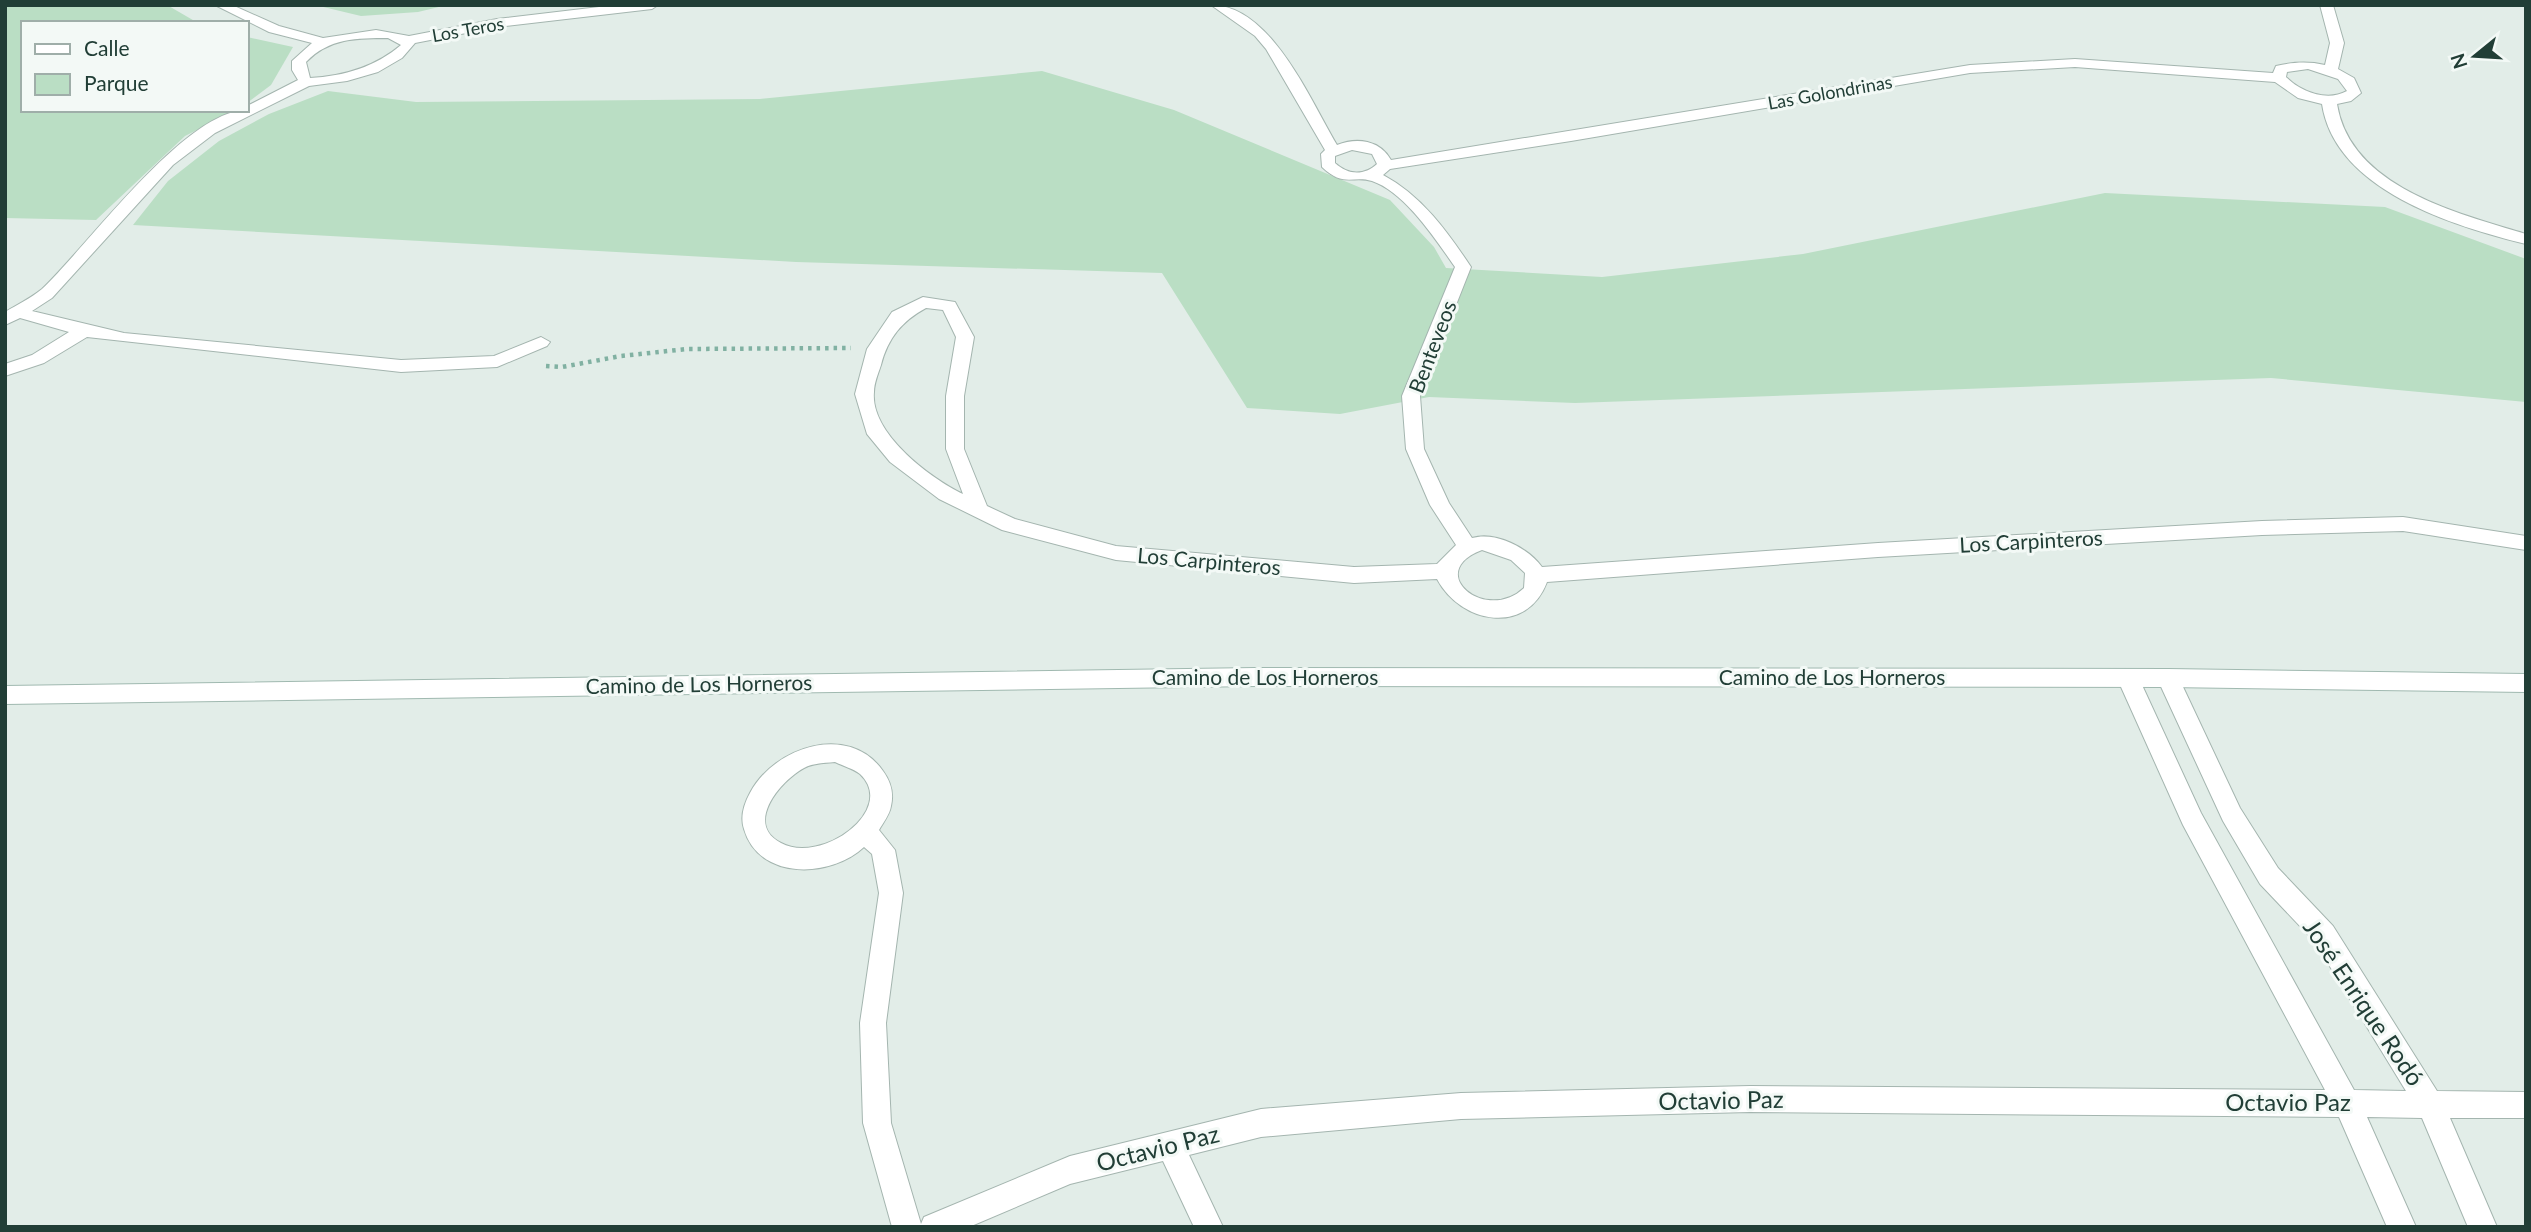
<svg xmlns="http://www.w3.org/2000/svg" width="2531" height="1232" viewBox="0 0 2531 1232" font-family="Lato,sans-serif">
	<rect width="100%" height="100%" fill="#e2ede8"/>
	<g fill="#badec4">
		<polygon points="5,5 167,5 198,23 23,23 23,110 237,110 185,136 96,220 5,218"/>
		<polygon points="315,5 447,5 418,12 361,16"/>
		<polygon points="247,37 293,47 271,85 247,103"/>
		<polygon points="1042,71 1174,110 1390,200 1434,247 1446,268 1602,277 1803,254 2105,193 2385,207 2526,259 2526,402 2271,378 1575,403 1429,397 1340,414 1247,408 1162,273 796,262 133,225 168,181 219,141 269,114 328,91 416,102 760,99"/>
	</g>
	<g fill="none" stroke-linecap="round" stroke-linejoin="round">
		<g stroke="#a4b5af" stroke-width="2">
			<g id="street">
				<path d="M215,5H232L279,26L323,38L376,30L409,36L497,19L616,5H658L652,9L497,27L415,43L402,58L378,72L347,81L309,86L215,133L173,165L52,298L32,311L124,333L401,360L494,356L541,337L550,342L547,346L497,367L401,372L87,337L44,363L5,376V364L32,355L69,332L20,318L5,325V312C17,305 31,298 42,289C87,247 185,110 247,110V106L298,80L292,70V61L312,43L269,32ZM388,38L401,45C375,67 345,76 310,78L306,62C329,38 357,38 388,38Z"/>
				<path d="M1211,5C1271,5 1310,100 1337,145C1357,137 1380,140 1391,160L1970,65L2075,59L2273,73L2276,66C2293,62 2308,61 2325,65L2330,43L2320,5H2333L2344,43L2338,69L2354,78L2361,93L2351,101L2337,104C2350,187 2457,213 2526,234V244C2453,226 2335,190 2322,104L2298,98L2275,82L2075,67L1970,73L1571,141L1390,169L1383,175C1422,196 1447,231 1471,267L1420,396L1424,449L1449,503L1472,538C1496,531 1528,548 1542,567L1878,543L2262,521L2403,517L2526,536V550L2403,531L2262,535L1878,557L1547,582C1527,636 1461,624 1437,579L1354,583L1116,560L1002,530L939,499L890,462L867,434L855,394L867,349L892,312L923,297L955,302L974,337L964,396V449L987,506L1015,519L1116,546L1354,567L1437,564L1456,545L1430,505L1406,449L1402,396L1455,267C1436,240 1405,192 1372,181C1353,175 1344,188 1322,167L1321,154L1325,150L1266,49L1255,36ZM2308,69L2338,79L2347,91C2327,102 2301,92 2286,77L2287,72ZM1352,150L1372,154L1377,164C1364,176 1348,175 1335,163V156ZM926,308L943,310L956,337L946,396V449L963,494C930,478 870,433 874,392C874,383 878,374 881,365C888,338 902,321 926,308ZM1482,550L1511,560L1525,573L1524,588C1486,624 1423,572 1482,550Z"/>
				<path d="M2128,669L2136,672L2201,813L2354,1090L2406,1091L2315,942L2260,884L2223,821L2157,678L2160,672L2168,669L2176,672L2240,808L2278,868L2333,926L2437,1091L2526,1092V1118H2450L2497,1227H2468L2422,1118L2367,1117L2416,1227H2387L2339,1117L1750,1112L1461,1119L1261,1137L1189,1155L1223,1227H1194L1163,1161L1070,1184L969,1227H892L863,1123L860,1023L879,893L872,854L864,847C831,878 759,881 744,829C740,817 744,804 750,793C774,747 849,722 883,771C891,782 894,793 891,806C890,814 883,823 879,830L895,850L903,893L886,1023L891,1123L921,1224L924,1217L1070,1156L1261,1109L1461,1093L1750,1086L2325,1090L2183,825L2117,678L2120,672ZM835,762C843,766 854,769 860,774C898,810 821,865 781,843C744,824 780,781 804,768C813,763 825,763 835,762Z"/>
			</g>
		</g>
		<g stroke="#a0b9b0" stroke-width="2">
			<polygon id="secondary" points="1255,668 2168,669 2526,674 2526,692 2168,687 1255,686 5,704 5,686"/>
		</g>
		<polyline stroke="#81b1a2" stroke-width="4.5" stroke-dasharray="3.5 5" stroke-linecap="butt" points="546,366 562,367 621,356 687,349 851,348"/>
		<use href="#street" fill="#fff" fill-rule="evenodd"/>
		<use href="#secondary" fill="#fff" fill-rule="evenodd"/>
	</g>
	<g text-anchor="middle" stroke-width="6" stroke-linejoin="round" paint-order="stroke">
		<g font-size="18" fill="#213e36" stroke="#f3f9f6">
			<text transform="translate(468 30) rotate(-10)" y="6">Los Teros</text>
			<text transform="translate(1830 93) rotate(-10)" y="6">Las Golondrinas</text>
		</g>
		<g font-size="21" fill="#213e36" stroke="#f3f9f6">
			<text transform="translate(1433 347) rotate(-69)" y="7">Benteveos</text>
			<text transform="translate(2031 542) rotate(-3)" y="7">Los Carpinteros</text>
			<text transform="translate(1209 562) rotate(5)" y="7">Los Carpinteros</text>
			<text x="1265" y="685">Camino de Los Horneros</text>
			<text x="1832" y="685">Camino de Los Horneros</text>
			<text transform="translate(699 685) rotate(-1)" y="7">Camino de Los Horneros</text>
		</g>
		<g font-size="24" fill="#213e36" stroke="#f3f9f6">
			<text transform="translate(2363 1003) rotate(56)" y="8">José Enrique Rodó</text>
			<text transform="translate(1721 1101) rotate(-1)" y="8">Octavio Paz</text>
			<text x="2288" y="1111">Octavio Paz</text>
			<text transform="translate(1158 1149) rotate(-14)" y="8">Octavio Paz</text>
		</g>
	</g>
	<rect width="2531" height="1232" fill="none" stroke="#213e36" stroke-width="14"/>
	<rect x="21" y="21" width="228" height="91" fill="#f3f9f6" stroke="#9faea9" stroke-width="2"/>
	<rect x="35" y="44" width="35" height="10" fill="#ffffff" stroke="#9faea9" stroke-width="2"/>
	<text x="84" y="56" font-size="21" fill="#213e36">Calle</text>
	<rect x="35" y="74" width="35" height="21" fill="#badec4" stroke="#9faea9" stroke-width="2"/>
	<text x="84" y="91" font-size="21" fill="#213e36">Parque</text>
	<g transform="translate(2475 56) rotate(252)" stroke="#f3f9f6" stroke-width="5" paint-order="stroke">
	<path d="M0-5L12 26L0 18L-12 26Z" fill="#213e36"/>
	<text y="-10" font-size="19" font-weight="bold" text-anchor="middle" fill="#213e36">N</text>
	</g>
</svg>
